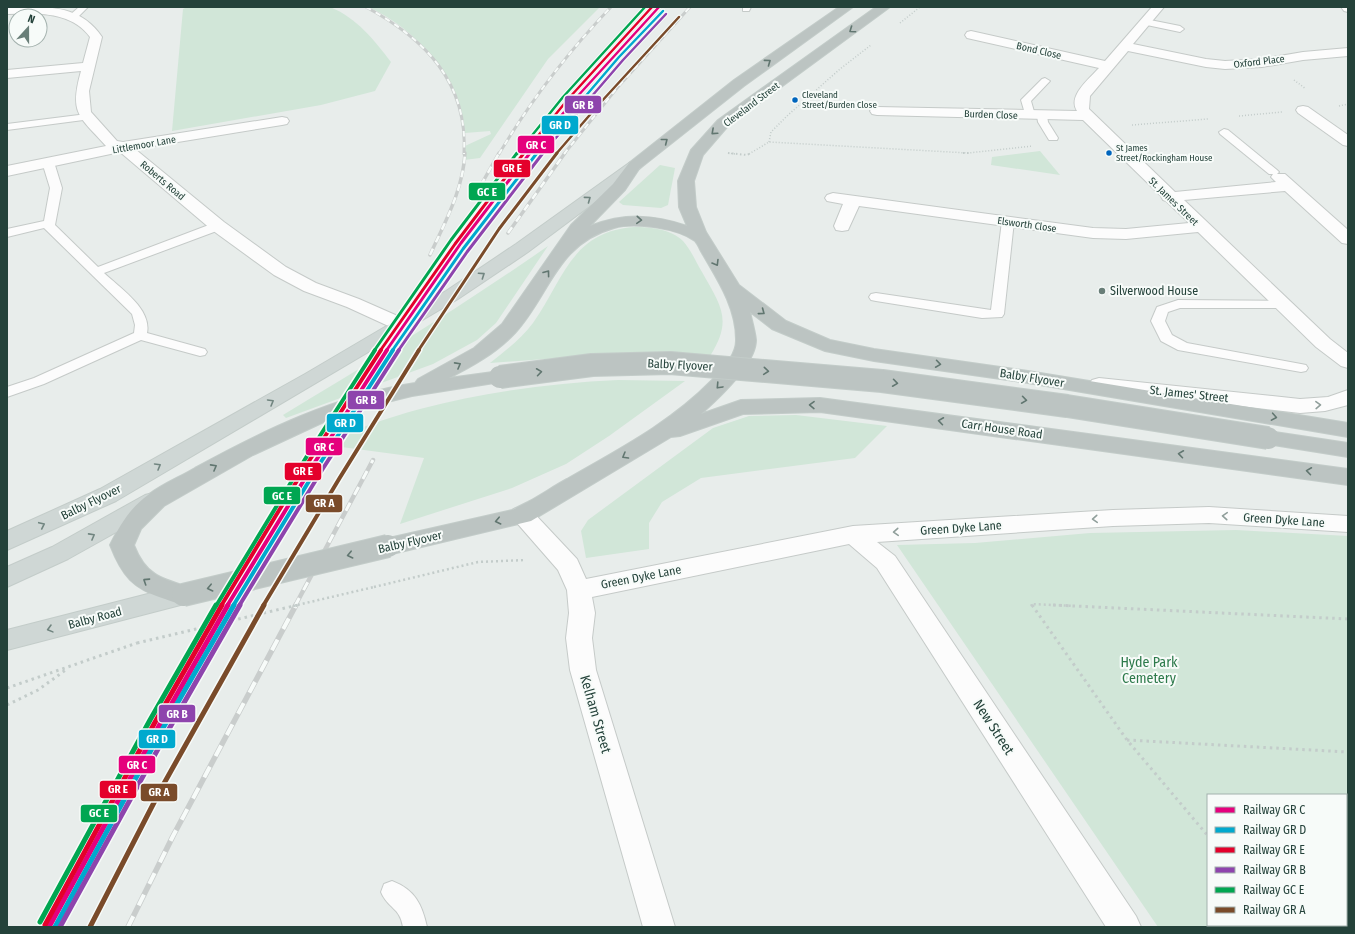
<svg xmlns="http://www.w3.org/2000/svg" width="1355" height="934" viewBox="0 0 1355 934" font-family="'Fira Sans Condensed',sans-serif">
	<rect width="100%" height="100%" fill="#e8edeb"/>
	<g fill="#d1e6d8" fill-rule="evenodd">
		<path d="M187,7H330C357,18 374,40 391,62L375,91L321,105L172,131L183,9Z"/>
		<path d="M368,7H600L548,59L480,158L464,160L465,146L491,134L490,131L465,133C462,120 460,105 455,94C438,56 406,24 368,7Z"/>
		<polygon points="1040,151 1060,175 991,165 992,157"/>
		<polygon points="660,165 675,168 668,205 661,208 623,205 619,202"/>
		<path d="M634,227C650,227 671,229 683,241C691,250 696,262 702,272C721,306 733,320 710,356L613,354L490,363C505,351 521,339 533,323C564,279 571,232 634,227Z"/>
		<path d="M548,246L496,323L477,340L433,364L286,418L283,415C373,361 462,306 548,246Z"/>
		<path d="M618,380L685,381L609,436L566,464L512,488L400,524L424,458L319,444C352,431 386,418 420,409C485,392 551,383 618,380Z"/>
		<polygon points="796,415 887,426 855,458 701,478 662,502 649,523 649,549 586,558 581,531 588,520 713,428 749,416"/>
		<path d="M1236,530L1348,536V927H1158L897,545L975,543L1090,533ZM1208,795H1346V925H1208Z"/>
	</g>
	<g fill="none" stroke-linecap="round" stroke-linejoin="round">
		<g stroke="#c5cac8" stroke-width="2">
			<g id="lane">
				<polygon points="79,7 88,7 76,19 70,19 70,15"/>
				<polygon points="743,7 751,7 749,11 743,11"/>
				<polygon points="1145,19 1180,26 1184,29 1180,32 1142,24 1141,22"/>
				<polygon points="1045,78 1050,81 1031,101 1035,115 1030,118 1026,117 1021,100 1042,79"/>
				<polygon points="1042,113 1047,116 1048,122 1058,138 1057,140 1049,140 1038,122 1037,116"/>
				<polygon points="87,114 92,117 91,119 7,130 7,124"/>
				<polygon points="1224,129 1228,130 1277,170 1279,172 1277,174 1269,174 1220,134 1219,132"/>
				<path d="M48,159L54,162L62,188L55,225L98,267L214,223H222L224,226L222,229L104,273C120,288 152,309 147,333L205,349L207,352L205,355L200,356L141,340L44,384L7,397V387L34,378L134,333L135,325L132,314L44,228L7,237V229L44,221L50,188L42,162Z"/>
				<polygon points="1008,217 1014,221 1004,314 1002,317 982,318 876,301 871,300 869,297 871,294 876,293 991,310 1002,221"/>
				<polygon points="1178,300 1286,301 1288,304 1286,307 1281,308 1180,308 1168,312 1165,321 1172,335 1187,343 1301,364 1306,365 1308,368 1306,371 1301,372 1178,350 1161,341 1151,321 1157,307"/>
				<path d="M392,881C415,890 422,904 427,927H403C400,907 388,909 381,892L384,884Z"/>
			</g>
		</g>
		<g stroke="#c5cac8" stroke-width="2">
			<g id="street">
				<path d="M7,7C44,7 79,3 102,37L89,91L91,112L117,141L123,142L282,117L287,118L289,121L287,124L282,125L135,149L224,222L286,267L316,283L359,299L409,321L411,325L409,329L402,331L395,329L347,307L304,291L274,275L212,230L120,152L7,176V166L106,146C79,116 69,114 81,71L7,78V70L83,63L90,37C71,11 36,13 7,14Z"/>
				<path d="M1152,7H1164L1133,44L1206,59L1225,61L1262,59L1303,52L1348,48V56L1303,60L1262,67L1225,69L1206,67L1128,51L1090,96L1089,109L1175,192L1276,182L1271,177L1273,174H1285L1348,230V244L1342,243L1285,191L1184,200L1330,339L1348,353V368L1341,366L1316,347L1198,232L1126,239L1093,238L859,206L848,230L842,231L836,230L834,226L843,204L827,201L825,198L827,195L833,193L1093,228L1126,229L1189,223L1166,201L1163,200L1161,196L1083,120L877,115L872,114L870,111L872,108L877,107L1077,111C1067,96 1090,78 1099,68L967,38L965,35L967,32L971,31L1105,61Z"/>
				<polygon points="1341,7 1348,7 1348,12 1344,11"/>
				<polygon points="1303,106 1308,107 1348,135 1348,146 1343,145 1298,113 1296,110 1298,107"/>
				<polygon points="1099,378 1300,399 1328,397 1348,390 1348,405 1325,411 1300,413 1092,388 1089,384 1092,380"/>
				<polygon points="522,507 530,509 577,559 586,579 853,526 1113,510 1209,507 1348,516 1348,532 1209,523 1113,526 877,542 895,556 1136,916 1141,927 1106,927 877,568 849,544 592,597 595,613 592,638 596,670 675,927 643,927 570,670 566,638 569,613 567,590 558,570 510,515 514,509"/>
			</g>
		</g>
		<g stroke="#c3ccc9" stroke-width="2">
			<g id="primary">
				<polygon points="634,161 639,163 642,166 639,169 528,252 458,299 116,501 7,550 7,531 100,489 305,374 446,291 516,244 629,163"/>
				<polygon points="153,493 161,495 164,501 161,507 68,559 7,587 7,567 52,547 145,495"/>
				<polygon points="183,585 192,588 195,595 192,602 7,650 7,630"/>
			</g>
		</g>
		<g stroke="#c3ccc9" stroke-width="2">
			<g id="highway">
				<path d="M839,7H853L744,86L639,169L625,190L590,226C624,213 653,214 687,226L679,207L678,181L691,150L718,120L876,7H890L728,126L703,155L694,181L696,207L706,232L739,285L786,321L830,340L874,349L1028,371L1348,423V437L1028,383L874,361L825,351L772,329L750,312C752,321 755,331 756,340C756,364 718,399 701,414L741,400L820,398L1348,469V485L820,412L743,414L680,436L671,437L531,521L388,555L380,552L376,546L380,540L512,510L528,502C541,495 554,486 567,479C619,449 670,423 712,380C722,369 737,355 736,339C736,307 717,279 702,253C700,250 698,244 695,241C677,228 635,222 614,228C556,244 550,295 515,333C496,353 473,366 449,378L500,371L507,373L510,377L507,381L412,396L375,405L326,421L253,455L164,506L141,529L134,545C146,576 162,579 192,588L195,595L192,602C182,605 175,603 165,599C133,589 122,576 110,545C120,525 130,508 148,495C162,484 180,477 195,468C264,430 337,395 415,383L418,379L474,348L502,324L571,225L613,184L629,163L734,80Z"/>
				<polygon points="1268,431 1348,443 1348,457 1260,443 1257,438 1260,433"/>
			</g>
		</g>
		<g stroke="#c3ccca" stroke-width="1.5" stroke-dasharray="1 2" stroke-linecap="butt">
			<polyline points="900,23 920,7"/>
			<polyline points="1294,80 1306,89"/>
			<polyline points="1339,106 1348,104"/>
			<polyline points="1239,116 1282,112"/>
			<polyline points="1132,125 1208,119"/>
			<polyline points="769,142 771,132 788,115 840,69 871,45"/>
			<polyline points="728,153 735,154"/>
			<polyline points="749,154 769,142 968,153 1033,146"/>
		</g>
		<g stroke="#c3ccca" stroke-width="2" stroke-dasharray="1.5 2.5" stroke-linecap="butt">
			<polyline points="728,153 747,155 751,153"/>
			<polyline points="963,153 970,153"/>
		</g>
		<g stroke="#c3ccca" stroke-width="2.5" stroke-dasharray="2 3" stroke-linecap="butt">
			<polyline points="374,587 478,562 526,560"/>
			<polyline points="1032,606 1031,604 1074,606"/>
		</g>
		<g stroke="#c3ccca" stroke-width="3" stroke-dasharray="2.5 4" stroke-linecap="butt">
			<polyline points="1032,605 1127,740 1208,836"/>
			<polyline points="1053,605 1348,619"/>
			<polyline points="7,688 137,643"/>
			<polyline points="7,705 38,690 67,669"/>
			<polyline points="1127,740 1348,752"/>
			<polyline points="1346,907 1348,907"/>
			<polyline points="1280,925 1282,927"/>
		</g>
		<use href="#lane" fill="#fcfcfc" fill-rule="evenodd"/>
		<use href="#street" fill="#fcfcfc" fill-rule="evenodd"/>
		<use href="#primary" fill="#cfd7d5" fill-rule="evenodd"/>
		<use href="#highway" fill="#bcc4c2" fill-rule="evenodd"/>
		<g stroke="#c9cdcc" stroke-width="3">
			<g id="rail-far3">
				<path d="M366,7C425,39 468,82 464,154"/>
				<path d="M499,154C531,100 568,52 611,7"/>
				<polyline points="564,154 617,88 690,7"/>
			</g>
		</g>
		<g stroke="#c9cdcc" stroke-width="3.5">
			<g id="rail-far2">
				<polyline points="481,185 499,153"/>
				<polyline points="508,233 565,153"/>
				<path d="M430,255C445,222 463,190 465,153"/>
			</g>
		</g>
		<g stroke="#c9cdcc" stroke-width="4.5">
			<polyline id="rail-far1" points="295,606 373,460"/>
		</g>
		<g stroke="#c9cdcc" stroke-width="5.5">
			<polyline id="rail" points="128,927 173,836 296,605"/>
		</g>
		<use href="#rail-far3" stroke="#f7fbf9" stroke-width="2" stroke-dasharray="5.5" stroke-linecap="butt"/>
		<use href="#rail-far2" stroke="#f7fbf9" stroke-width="2.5" stroke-dasharray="7" stroke-linecap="butt"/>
		<use href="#rail-far1" stroke="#f7fbf9" stroke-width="3" stroke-dasharray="9" stroke-linecap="butt"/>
		<use href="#rail" stroke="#f7fbf9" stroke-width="4" stroke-dasharray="12" stroke-linecap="butt"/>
		<g stroke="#c3ccc9" stroke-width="24" stroke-linecap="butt">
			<g id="highway-bridge">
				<polyline points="500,377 592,365 670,363 882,381 1067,406 1268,438"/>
				<polyline points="183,595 388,546"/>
			</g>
		</g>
		<polyline stroke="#c3ccca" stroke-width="2.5" stroke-dasharray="2 3" stroke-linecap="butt" points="293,606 374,587"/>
		<polyline stroke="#c3ccca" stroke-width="3" stroke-dasharray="2.5 4" stroke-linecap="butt" points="137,643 298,605"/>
		<use href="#highway-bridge" stroke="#bcc4c2" stroke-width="22"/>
		<g stroke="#f7fbf9" stroke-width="4.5">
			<polyline id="rail-1-far3" points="529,154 575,99 659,7"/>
		</g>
		<g stroke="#f7fbf9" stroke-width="5.5">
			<polyline id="rail-1-far2" points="386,351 461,243 530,153"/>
		</g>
		<g stroke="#f7fbf9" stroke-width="7">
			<polyline id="rail-1-far1" points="227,606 315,462 387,350"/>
		</g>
		<g stroke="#f7fbf9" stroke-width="8">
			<polyline id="rail-1" points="49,927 159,726 228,605"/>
		</g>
		<g stroke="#f7fbf9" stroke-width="4.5">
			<polyline id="rail-2-far3" points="536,154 619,57 663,11"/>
		</g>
		<g stroke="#f7fbf9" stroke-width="5.5">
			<polyline id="rail-2-far2" points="392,351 463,249 537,153"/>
		</g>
		<g stroke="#f7fbf9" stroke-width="7">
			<polyline id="rail-2-far1" points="233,606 317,468 393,350"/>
		</g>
		<g stroke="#f7fbf9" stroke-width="8">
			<polyline id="rail-2" points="55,927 163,728 234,605"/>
		</g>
		<g stroke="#f7fbf9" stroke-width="4.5">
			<polyline id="rail-3-far3" points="523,154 569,98 652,7"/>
		</g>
		<g stroke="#f7fbf9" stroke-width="5.5">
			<polyline id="rail-3-far2" points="380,351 455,244 524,153"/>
		</g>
		<g stroke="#f7fbf9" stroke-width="7">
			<polyline id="rail-3-far1" points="221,606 309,461 381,350"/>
		</g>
		<g stroke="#f7fbf9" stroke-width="8">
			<polyline id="rail-3" points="45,925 154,724 222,605"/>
		</g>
		<g stroke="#f7fbf9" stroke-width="4.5">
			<polyline id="rail-4-far3" points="542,154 623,60 666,14"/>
		</g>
		<g stroke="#f7fbf9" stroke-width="5.5">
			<polyline id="rail-4-far2" points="398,351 467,252 543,153"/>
		</g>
		<g stroke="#f7fbf9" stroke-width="7">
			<polyline id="rail-4-far1" points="239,606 322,470 399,350"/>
		</g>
		<g stroke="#f7fbf9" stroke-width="8">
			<polyline id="rail-4" points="60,927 169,729 240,605"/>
		</g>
		<g stroke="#f7fbf9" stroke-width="4.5">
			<polyline id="rail-5-far3" points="517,154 563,97 645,7"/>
		</g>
		<g stroke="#f7fbf9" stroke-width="5.5">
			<polyline id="rail-5-far2" points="374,351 451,240 517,153"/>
		</g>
		<g stroke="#f7fbf9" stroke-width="7">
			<polyline id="rail-5-far1" points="216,606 307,456 375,350"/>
		</g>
		<g stroke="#f7fbf9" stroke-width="8">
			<polyline id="rail-5" points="40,922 150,720 216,605"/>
		</g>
		<g stroke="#f7fbf9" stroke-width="4.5">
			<polyline id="rail-6-far3" points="556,154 601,102 679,17"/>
		</g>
		<g stroke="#f7fbf9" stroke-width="5.5">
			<polyline id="rail-6-far2" points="418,351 499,229 557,153"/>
		</g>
		<g stroke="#f7fbf9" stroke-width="7">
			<polyline id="rail-6-far1" points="263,606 339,479 419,350"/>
		</g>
		<g stroke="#f7fbf9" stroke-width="8">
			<polyline id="rail-6" points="90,927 162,787 264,605"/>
		</g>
		<use href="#rail-1-far3" stroke="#e5007d" stroke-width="2.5"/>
		<use href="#rail-1-far2" stroke="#e5007d" stroke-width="3"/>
		<use href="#rail-1-far1" stroke="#e5007d" stroke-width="4"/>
		<use href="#rail-1" stroke="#e5007d" stroke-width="5"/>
		<use href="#rail-2-far3" stroke="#00a9ce" stroke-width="2.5"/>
		<use href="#rail-2-far2" stroke="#00a9ce" stroke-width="3"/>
		<use href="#rail-2-far1" stroke="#00a9ce" stroke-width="4"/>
		<use href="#rail-2" stroke="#00a9ce" stroke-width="5"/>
		<use href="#rail-3-far3" stroke="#e4002b" stroke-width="2.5"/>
		<use href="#rail-3-far2" stroke="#e4002b" stroke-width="3"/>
		<use href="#rail-3-far1" stroke="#e4002b" stroke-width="4"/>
		<use href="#rail-3" stroke="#e4002b" stroke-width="5"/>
		<use href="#rail-4-far3" stroke="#8e44ad" stroke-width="2.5"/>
		<use href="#rail-4-far2" stroke="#8e44ad" stroke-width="3"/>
		<use href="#rail-4-far1" stroke="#8e44ad" stroke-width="4"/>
		<use href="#rail-4" stroke="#8e44ad" stroke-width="5"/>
		<use href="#rail-5-far3" stroke="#00a651" stroke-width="2.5"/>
		<use href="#rail-5-far2" stroke="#00a651" stroke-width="3"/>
		<use href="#rail-5-far1" stroke="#00a651" stroke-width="4"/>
		<use href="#rail-5" stroke="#00a651" stroke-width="5"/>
		<use href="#rail-6-far3" stroke="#7a4b2a" stroke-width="2.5"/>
		<use href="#rail-6-far2" stroke="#7a4b2a" stroke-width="3"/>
		<use href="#rail-6-far1" stroke="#7a4b2a" stroke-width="4"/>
		<use href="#rail-6" stroke="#7a4b2a" stroke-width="5"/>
	</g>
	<defs><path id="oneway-chevron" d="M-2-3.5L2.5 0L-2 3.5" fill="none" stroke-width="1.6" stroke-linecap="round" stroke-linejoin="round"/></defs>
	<g stroke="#617670">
		<use href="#oneway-chevron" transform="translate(852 30) rotate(145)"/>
		<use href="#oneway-chevron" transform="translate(768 62) rotate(-36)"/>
		<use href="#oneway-chevron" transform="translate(714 132) rotate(138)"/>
		<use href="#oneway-chevron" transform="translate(665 141) rotate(-38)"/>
		<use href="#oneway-chevron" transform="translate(639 220) rotate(4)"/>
		<use href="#oneway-chevron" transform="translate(716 263) rotate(59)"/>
		<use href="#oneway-chevron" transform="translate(547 273) rotate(-53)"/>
		<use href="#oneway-chevron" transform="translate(762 312) rotate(37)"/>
		<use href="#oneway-chevron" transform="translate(938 364) rotate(8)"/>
		<use href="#oneway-chevron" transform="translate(458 365) rotate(-29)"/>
		<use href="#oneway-chevron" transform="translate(766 371) rotate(5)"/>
		<use href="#oneway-chevron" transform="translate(539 372) rotate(-8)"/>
		<use href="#oneway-chevron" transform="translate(895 383) rotate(8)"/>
		<use href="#oneway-chevron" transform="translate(719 386) rotate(133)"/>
		<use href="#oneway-chevron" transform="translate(1024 400) rotate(8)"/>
		<use href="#oneway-chevron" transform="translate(812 405) rotate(-179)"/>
		<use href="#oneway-chevron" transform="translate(1274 417) rotate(10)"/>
		<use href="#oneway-chevron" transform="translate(941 421) rotate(-172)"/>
		<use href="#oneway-chevron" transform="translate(1181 454) rotate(-172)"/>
		<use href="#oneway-chevron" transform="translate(625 456) rotate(150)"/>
		<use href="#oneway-chevron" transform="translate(214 467) rotate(-29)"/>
		<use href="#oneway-chevron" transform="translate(1309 471) rotate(-172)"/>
		<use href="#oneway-chevron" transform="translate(498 521) rotate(167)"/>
		<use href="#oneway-chevron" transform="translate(350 555) rotate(167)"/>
		<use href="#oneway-chevron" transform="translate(146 581) rotate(-147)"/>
		<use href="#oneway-chevron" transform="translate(210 588) rotate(167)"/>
	</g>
	<g stroke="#718580">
		<use href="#oneway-chevron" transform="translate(588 199) rotate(-36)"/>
		<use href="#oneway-chevron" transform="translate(482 275) rotate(-34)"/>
		<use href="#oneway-chevron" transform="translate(271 402) rotate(-30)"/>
		<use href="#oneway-chevron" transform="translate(158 466) rotate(-30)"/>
		<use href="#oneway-chevron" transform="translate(42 525) rotate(-25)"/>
		<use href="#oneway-chevron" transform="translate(92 536) rotate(-29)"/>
		<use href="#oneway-chevron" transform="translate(50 629) rotate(165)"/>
	</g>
	<g stroke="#909f9b">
		<use href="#oneway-chevron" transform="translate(1318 405) rotate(-2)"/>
		<use href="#oneway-chevron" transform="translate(1225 516) rotate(-176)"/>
		<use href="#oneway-chevron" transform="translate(1095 519) rotate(176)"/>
		<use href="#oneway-chevron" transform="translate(896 532) rotate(176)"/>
	</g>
	<g fill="#0065bd" stroke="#f7fbf9" stroke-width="1.5">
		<circle cx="795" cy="100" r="3.5"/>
		<circle cx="1109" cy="153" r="3.5"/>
	</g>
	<circle fill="#697e78" stroke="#f7fbf9" stroke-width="1.5" cx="1102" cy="291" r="4"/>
	<g text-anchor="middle" stroke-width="4" stroke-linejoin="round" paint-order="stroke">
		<g font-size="9" fill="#24423a" stroke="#f7fbf9" text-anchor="start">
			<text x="802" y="98">Cleveland<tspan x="802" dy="10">Street/Burden Close</tspan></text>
			<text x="1116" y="151">St James<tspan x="1116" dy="10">Street/Rockingham House</tspan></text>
		</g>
		<g font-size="10" fill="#24423a" stroke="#f7fbf9">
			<text transform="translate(1039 50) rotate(13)" y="4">Bond Close</text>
			<text transform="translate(1259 61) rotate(-7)" y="4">Oxford Place</text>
			<text transform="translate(751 104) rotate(-37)" y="4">Cleveland Street</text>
			<text transform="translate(991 114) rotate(2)" y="4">Burden Close</text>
			<text transform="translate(144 144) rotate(-10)" y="4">Littlemoor Lane</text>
			<text transform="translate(163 180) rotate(40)" y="4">Roberts Road</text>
			<text transform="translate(1174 201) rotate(44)" y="4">St. James Street</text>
			<text transform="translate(1027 224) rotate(8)" y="4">Elsworth Close</text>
		</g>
		<g font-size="12" fill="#24423a" stroke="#f7fbf9" text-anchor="start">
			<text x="1110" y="295">Silverwood House</text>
		</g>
		<g font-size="12" fill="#24423a" stroke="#f7fbf9">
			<text transform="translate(680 365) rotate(3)" y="4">Balby Flyover</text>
			<text transform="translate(1032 378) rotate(9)" y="4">Balby Flyover</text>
			<text transform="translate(1189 394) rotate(6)" y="4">St. James' Street</text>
			<text transform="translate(1002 429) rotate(8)" y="4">Carr House Road</text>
			<text transform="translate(91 502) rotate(-26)" y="4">Balby Flyover</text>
			<text transform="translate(1284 520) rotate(4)" y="4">Green Dyke Lane</text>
			<text transform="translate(961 528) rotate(-4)" y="4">Green Dyke Lane</text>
			<text transform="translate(410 542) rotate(-13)" y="4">Balby Flyover</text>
			<text transform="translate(641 577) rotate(-11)" y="4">Green Dyke Lane</text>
			<text transform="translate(95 618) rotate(-15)" y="4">Balby Road</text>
		</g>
		<g font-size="14" fill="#2d7a4b" stroke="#f7fbf9">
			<text x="1149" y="667">Hyde Park<tspan x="1149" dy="16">Cemetery</tspan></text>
		</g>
		<g font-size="14" fill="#24423a" stroke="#f7fbf9">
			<text transform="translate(596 714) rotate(74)" y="5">Kelham Street</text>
			<text transform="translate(994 727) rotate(57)" y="5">New Street</text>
		</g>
	</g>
	<g stroke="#f7fbf9" stroke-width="1.5">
		<rect x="564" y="95" width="38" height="19" rx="4" fill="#8e44ad"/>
		<rect x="541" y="115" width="38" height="20" rx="4" fill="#00a9ce"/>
		<rect x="517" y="135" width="38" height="19" rx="4" fill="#e5007d"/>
		<rect x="493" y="159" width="38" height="19" rx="4" fill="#e4002b"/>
		<rect x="468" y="182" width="38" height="19" rx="4" fill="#00a651"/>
		<rect x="347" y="390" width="38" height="20" rx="4" fill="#8e44ad"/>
		<rect x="326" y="413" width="38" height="20" rx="4" fill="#00a9ce"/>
		<rect x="305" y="437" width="38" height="19" rx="4" fill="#e5007d"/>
		<rect x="284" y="462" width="38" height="19" rx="4" fill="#e4002b"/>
		<rect x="263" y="486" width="38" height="19" rx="4" fill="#00a651"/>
		<rect x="305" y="494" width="38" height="19" rx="4" fill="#7a4b2a"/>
		<rect x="158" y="704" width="38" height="19" rx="4" fill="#8e44ad"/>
		<rect x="138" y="729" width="38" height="20" rx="4" fill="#00a9ce"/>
		<rect x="118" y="755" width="38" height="19" rx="4" fill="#e5007d"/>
		<rect x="99" y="780" width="38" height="19" rx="4" fill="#e4002b"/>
		<rect x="140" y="783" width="38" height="19" rx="4" fill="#7a4b2a"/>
		<rect x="80" y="804" width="38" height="19" rx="4" fill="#00a651"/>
	</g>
	<g font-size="11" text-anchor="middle" font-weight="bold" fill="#fff">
		<text x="583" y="109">GR B</text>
		<text x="560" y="129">GR D</text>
		<text x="536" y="149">GR C</text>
		<text x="512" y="172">GR E</text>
		<text x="487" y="196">GC E</text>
		<text x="366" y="404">GR B</text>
		<text x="345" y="427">GR D</text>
		<text x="324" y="451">GR C</text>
		<text x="303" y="475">GR E</text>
		<text x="282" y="500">GC E</text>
		<text x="324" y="507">GR A</text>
		<text x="177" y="718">GR B</text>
		<text x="157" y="743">GR D</text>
		<text x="137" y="769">GR C</text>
		<text x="118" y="793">GR E</text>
		<text x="159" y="796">GR A</text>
		<text x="99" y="817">GC E</text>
	</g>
	<rect width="1355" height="934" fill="none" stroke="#24423a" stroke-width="16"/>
	<rect x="1207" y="794" width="140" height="132" fill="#f7fbf9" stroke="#a3b1ad"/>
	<rect x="1215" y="807" width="20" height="6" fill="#e5007d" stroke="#a3b1ad"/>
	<text x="1243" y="814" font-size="12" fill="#24423a">Railway GR C</text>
	<rect x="1215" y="827" width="20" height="6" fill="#00a9ce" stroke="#a3b1ad"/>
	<text x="1243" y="834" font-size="12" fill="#24423a">Railway GR D</text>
	<rect x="1215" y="847" width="20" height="6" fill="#e4002b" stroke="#a3b1ad"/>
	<text x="1243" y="854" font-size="12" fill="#24423a">Railway GR E</text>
	<rect x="1215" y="867" width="20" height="6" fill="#8e44ad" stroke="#a3b1ad"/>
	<text x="1243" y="874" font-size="12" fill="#24423a">Railway GR B</text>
	<rect x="1215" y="887" width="20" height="6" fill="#00a651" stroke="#a3b1ad"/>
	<text x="1243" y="894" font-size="12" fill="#24423a">Railway GC E</text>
	<rect x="1215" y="907" width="20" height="6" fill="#7a4b2a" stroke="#a3b1ad"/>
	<text x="1243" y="914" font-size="12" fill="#24423a">Railway GR A</text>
	<g transform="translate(28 28) rotate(21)"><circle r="19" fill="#f7fbf9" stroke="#a3b1ad"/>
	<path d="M0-3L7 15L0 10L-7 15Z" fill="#697e78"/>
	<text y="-6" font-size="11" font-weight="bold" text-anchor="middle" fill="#24423a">N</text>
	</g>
</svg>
